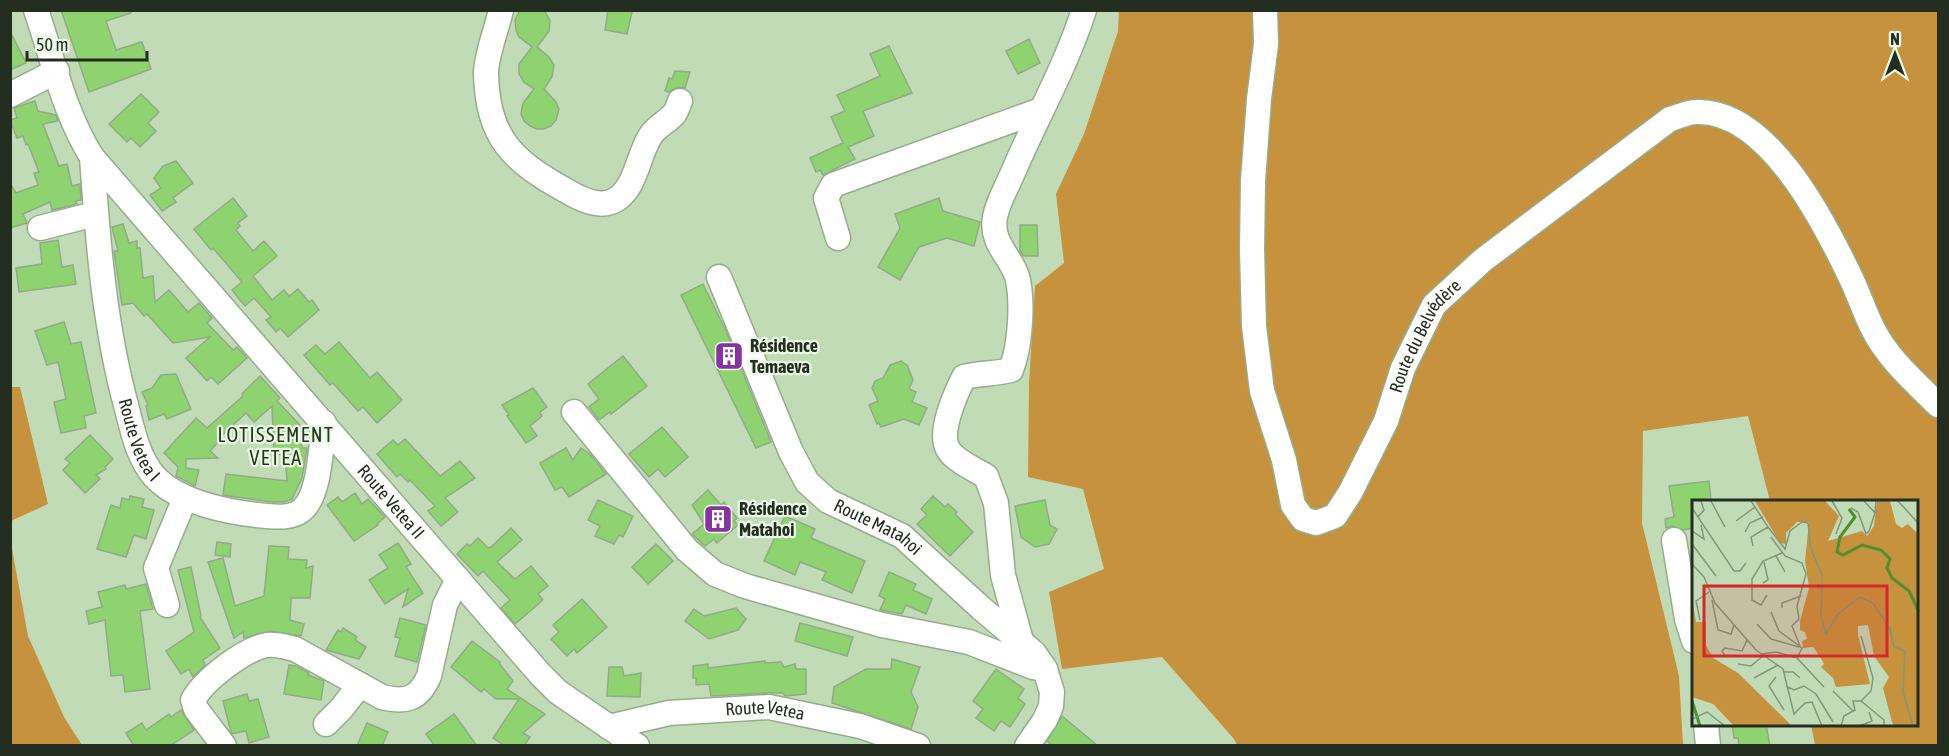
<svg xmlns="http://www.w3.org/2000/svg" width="1949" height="756" viewBox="0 0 1949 756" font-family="'Asap Condensed',sans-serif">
	<rect width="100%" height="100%" fill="#c1dbb7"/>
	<g fill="#c6923d">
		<polygon points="1119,11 1938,11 1938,745 1815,745 1811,725 1918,724 1918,501 1770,501 1748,416 1643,431 1642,523 1679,676 1683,745 1237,745 1234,739 1162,657 1062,669 1049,592 1104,569 1083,489 1028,477 1029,383 1035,286 1064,263 1056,194 1084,134 1118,31"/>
		<polygon points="11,387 20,387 48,504 11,521"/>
		<polygon points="10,538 28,636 64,717 82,745 11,745"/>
	</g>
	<g fill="#8fd370" stroke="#91aa87" stroke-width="1.5">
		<polygon points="61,10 130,10 131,13 106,21 116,50 142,42 151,69 89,92"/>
		<polygon points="520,10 544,10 550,21 549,31 537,47 549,57 554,65 552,77 544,89 556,102 559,109 556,120 551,126 544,129 537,129 530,126 524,121 521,114 523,103 534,89 524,82 519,74 519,64 532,47 519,37 516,30 515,20"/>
		<polygon points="608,10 628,10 632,12 627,34 605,30"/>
		<polygon points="10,31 26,63 10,70"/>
		<polygon points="1029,39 1040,63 1018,74 1006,51"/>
		<polygon points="889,46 912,93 863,111 874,136 848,147 855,159 823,175 820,170 816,172 810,158 843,143 831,117 845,111 837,95 880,76 870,54"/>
		<polygon points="675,71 690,72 685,88 678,87 669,92 665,91 669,78 672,79"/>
		<polygon points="141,94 159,112 148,123 156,131 140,147 131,138 127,142 109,124"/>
		<polygon points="35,101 38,111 56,115 58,121 43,124 59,166 67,164 72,186 80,184 81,200 76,201 77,204 52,210 50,202 23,214 27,223 10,228 10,183 16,193 38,185 34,173 39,172 28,144 26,145 23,136 17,138 10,120 17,118 14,108"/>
		<polygon points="176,161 193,183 173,198 176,202 162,211 150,195 161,188 154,178 163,166"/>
		<polygon points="233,198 247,216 238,223 240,226 236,230 253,251 264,241 277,256 253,276 272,300 284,290 289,296 298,289 309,302 312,300 319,310 288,337 280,328 276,332 266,320 271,317 254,298 245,306 232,290 242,282 213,248 211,250 194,229"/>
		<polygon points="939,198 943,211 980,222 974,246 947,238 919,247 900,280 878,267 900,228 895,214"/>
		<polygon points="123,224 129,243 137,241 137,248 140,248 143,278 153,276 155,302 169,290 188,312 199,303 212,318 207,323 233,350 237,347 247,358 218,384 211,377 207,381 186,358 210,337 173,343 147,314 144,316 133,303 122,305 114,251 118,251 112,227"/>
		<polygon points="1020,225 1037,225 1038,256 1023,256 1020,251"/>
		<polygon points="58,240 62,267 73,265 76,284 19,292 16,268 42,264 40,243"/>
		<polygon points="703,284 726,331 771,442 756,448 681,295"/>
		<polygon points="64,322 71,344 81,342 96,413 84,416 86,428 61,433 54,402 66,399 58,362 47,365 35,331"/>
		<polygon points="339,342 370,378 377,372 402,400 377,423 363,407 358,411 333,383 330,385 304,355 316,345 325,354"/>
		<polygon points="623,356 647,386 611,414 610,412 599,420 589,407 599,399 588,384"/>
		<polygon points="901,361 907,365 913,380 909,389 916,392 912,402 927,408 919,425 904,419 881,427 879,423 877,424 869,405 878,401 872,388 875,381 883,378 890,365"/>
		<polygon points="176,374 191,409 167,419 164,414 149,420 146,406 148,405 142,392 152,388 161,375"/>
		<polygon points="260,376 280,398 277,401 301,426 302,448 307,448 302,478 292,499 284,502 272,502 223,495 226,474 287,481 285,454 274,455 272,406 254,422 246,413 218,439 220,440 210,451 218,458 186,459 186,468 199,470 195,486 176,476 178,467 164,453 196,418 207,428 243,396 242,394"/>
		<polygon points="533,388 547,407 540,412 542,416 530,426 537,436 526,443 507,416 509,415 502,405"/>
		<polygon points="662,427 688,457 665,477 658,469 649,477 629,454"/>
		<polygon points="90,435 113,459 105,467 106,469 96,475 100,479 85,493 63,470 70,463 65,459"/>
		<polygon points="405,439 440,476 460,461 475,478 445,498 458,512 441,526 428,511 435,506 410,480 408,482 400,474 397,477 377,454 393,440 398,445"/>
		<polygon points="566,448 573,460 581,448 590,454 606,474 569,497 562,487 555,490 540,463"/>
		<polygon points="1709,481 1711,501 1694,501 1694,528 1683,530 1672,526 1666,528 1665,519 1674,517 1669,486"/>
		<polygon points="708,490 721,505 724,502 737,518 734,521 738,525 717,543 714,539 705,546 692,534 704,524 692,505"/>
		<polygon points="355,493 362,504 368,499 385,517 377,524 378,525 354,541 327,505 338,497 342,502"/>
		<polygon points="130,496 144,499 142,507 154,510 146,539 134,535 126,557 97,549 111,505 120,508 122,498 129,500"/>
		<polygon points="933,496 945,507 948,504 957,512 955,514 973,532 950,556 917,524 927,515 921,509"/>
		<polygon points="598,500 633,516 623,537 619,535 614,544 595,536 600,526 588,520"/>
		<polygon points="1045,500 1050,525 1057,529 1049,544 1035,547 1021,537 1015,506"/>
		<polygon points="785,516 815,529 811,538 865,561 852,593 822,580 826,572 800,562 795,575 764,561"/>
		<polygon points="511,528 522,540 497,562 515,579 531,566 548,586 538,594 543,600 515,624 501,608 510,600 483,571 478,576 457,554 467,544 470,546 478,538 488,548 491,547"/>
		<polygon points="217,542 231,544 230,557 215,555"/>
		<polygon points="398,543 411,564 406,567 423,593 403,607 408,589 385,604 369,580 388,568 379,555"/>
		<polygon points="656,544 673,561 648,584 632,567"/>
		<polygon points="269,546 289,547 288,559 307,560 306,568 313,566 310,598 291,598 290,620 304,624 301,636 270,631 244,638 243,632 234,638 208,562 223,558 235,606 264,596"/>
		<polygon points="191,567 201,616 200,617 220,648 203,660 205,665 193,677 189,669 181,674 166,651 194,632 178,570"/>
		<polygon points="889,572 916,584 913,590 932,599 926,614 906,605 902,614 880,610 885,599 879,596"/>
		<polygon points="146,584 153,609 140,611 150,689 125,692 123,675 111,676 105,620 89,624 86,611 102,607 98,592 125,585 126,589"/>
		<polygon points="582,599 607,627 577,653 574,649 567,656 551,639 559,632 553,625"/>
		<polygon points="736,608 746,619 738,630 709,639 685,621 694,609 704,616"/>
		<polygon points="400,618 426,625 417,662 395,656 400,638 395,637"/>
		<polygon points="800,623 853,637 847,656 795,641"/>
		<polygon points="343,628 357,637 355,640 366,647 359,659 326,650 338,630 341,632"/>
		<polygon points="472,641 500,662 499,663 513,681 507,689 545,714 523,733 530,737 524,746 505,746 493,738 519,699 496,699 484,689 481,692 451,667"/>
		<polygon points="892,659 920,667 911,692 918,707 911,729 832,703 834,687 866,669 891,669"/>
		<polygon points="765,661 765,663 781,662 784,667 795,664 796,669 806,669 806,694 785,696 783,693 768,693 711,696 709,684 696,685 696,678 693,678 693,666 708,664 708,668"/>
		<polygon points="289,665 296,666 309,673 308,675 324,681 321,700 284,694"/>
		<polygon points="609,667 622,667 624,676 641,673 640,697 607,696"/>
		<polygon points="996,669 1024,689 1018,698 1025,704 1010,727 1001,721 994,731 976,718 983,709 973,701"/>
		<polygon points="247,694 249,701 258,699 269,737 249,743 246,731 232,734 231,732 223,701"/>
		<polygon points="181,710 194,730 170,746 134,746 126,733 142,723 146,730 169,714 171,717"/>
		<polygon points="454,714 477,746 435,746 426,734"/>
		<polygon points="1062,716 1098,746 1052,746 1047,741"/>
		<polygon points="367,723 388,732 382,746 357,746"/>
		<polygon points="1732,724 1766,724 1770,746 1739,746 1738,738 1734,738"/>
	</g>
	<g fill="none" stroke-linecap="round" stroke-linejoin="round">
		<g stroke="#95ad8b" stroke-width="27">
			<g id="minor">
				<path id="s1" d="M36,10C53,59 64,113 92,157L540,674L558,692L637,746"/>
				<path d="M501,10C497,28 486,56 486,73C487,138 513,161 565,190C580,199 601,210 617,199C637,185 638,154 651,135C657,126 667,122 674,114C677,111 678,105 680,101"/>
				<path id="s2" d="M1265,10L1266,44L1259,99L1253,181L1252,249L1254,326L1262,391L1284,460L1293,505L1303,519L1316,523L1335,516L1350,493L1386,421L1403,368L1434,305L1483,260L1670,119C1678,117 1688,112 1696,112C1767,109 1823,220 1849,274C1858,292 1864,311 1873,329C1888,359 1915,382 1938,405"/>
				<polyline points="10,95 57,71"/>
				<path id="s3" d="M92,157C98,243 104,325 127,409C133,432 138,457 154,476C178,503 231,513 267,516C279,517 292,518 302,510C320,495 321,446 324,423"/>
				<polyline points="40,228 95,214"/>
				<polyline points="838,238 826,198 833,185 1041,110"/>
				<path id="s4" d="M719,277L791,452L807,482L828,501L902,536L981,608L1034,653L1045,669L1052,692L1051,706L1045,720L1027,746"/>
				<polyline points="574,412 687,550 715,574 745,586 882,625 969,642 1033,667 1045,669"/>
				<polyline points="1674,540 1687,619 1694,641"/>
				<polyline points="167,605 156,568 185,498"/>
				<path d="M1021,641L1003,575L996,503L986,476C975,470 954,460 948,449C938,432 956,393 964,377C980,373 995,374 1011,370C1020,347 1023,306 1018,280C1013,257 990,245 995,217C998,201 1008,185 1014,170C1037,117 1066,66 1084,10"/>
				<polyline points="326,724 341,709 360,685"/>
				<polyline points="1706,724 1708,746"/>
				<path id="s5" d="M609,727L669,713L769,707L860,726L918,746"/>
				<path d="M224,746L196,709L193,700C204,680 244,649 267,645C277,644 286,647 295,649L382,697C406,703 419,699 429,676L445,605L458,579"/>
			</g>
		</g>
		<use href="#minor" stroke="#fff" stroke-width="24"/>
	</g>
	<defs>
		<g id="building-square" transform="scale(1.5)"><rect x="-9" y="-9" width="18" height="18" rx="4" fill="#8734a2" stroke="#eaf8e5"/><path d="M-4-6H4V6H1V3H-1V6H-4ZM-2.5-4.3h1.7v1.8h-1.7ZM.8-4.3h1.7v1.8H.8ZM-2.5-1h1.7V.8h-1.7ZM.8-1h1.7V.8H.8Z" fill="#fff"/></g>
	</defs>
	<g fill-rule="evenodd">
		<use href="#building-square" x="729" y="356"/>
		<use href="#building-square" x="718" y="519"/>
	</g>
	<g text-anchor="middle" stroke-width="4.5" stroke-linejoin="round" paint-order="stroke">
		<g font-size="18" fill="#242e20" stroke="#eaf8e5">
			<text dy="6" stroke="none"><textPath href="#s2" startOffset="754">Route du Belvédère</textPath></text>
			<text dy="6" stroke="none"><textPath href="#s3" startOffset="288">Route Vetea I</textPath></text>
			<text dy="6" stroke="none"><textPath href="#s1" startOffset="614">Route Vetea II</textPath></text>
			<text dy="6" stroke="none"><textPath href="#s4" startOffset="308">Route Matahoi</textPath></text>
			<text dy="6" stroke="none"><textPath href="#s5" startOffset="158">Route Vetea</textPath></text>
		</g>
		<g font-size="18" font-weight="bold" fill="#242e20" stroke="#eaf8e5" text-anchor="start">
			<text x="750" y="352">Résidence<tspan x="750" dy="21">Temaeva</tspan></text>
			<text x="739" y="515">Résidence<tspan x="739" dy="21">Matahoi</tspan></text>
		</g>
		<g font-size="20" letter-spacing="1.5" fill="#24391b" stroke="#eaf8e5">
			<text x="276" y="442">LOTISSEMENT<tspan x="276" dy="23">VETEA</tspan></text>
		</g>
	</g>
	<g transform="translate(1692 500)">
		<rect width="226" height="226" fill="#c1dbb7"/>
		<path d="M63,1H133L147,16L136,41L170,31L175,36L182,26L185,1H198L204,24L210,28L216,24L226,34V226H202L200,222L191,188L197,177L182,156L176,125L166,126V135L178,184L144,187L141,178L129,167L132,164L127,155L121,147L111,148L110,141L115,139L113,132L108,130V121L117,88L113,61L117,22H105L94,33V44L88,43ZM0,98L4,122H14V145L21,158L46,173L100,226H42L21,204L0,197Z" fill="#c6923d"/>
		<path fill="none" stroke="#50902c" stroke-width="3" d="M157,9L163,17L148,37L145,52L151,55L170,45L189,50L198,59L195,68L200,78L217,91L227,112M0,201L8,226"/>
		<path fill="none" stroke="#82967b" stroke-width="1.5" d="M19,1L33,27M59,1L76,27M140,1L150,18L144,34M172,1L183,13L184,1M206,1L227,24M0,8L42,71H48L54,63M159,8L166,12L174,34L177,31M6,17L12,10L9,1M44,21L63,7M76,27L93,49L98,31L110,22L116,23L119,49L130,75L129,116L134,134L146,114L168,97L181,103L198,129L202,147L213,151L211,192L221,226M0,31L12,39L9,25M177,31L183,13M53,32L58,23L71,17M79,37L93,56L110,63L114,74L105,106L107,119L100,126L108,146M0,44L24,76M61,46L59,37L76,27M84,56L93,72M0,64L12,77L23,103L64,150L91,169L102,214L113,203L120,202L130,226M71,83L76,80L72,62M75,95L69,105L60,100V79L71,61L90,53M20,100L26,130L39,134L42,125M90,108V103L109,96M79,112L87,131L110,148L105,158M8,120L4,101L17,92M65,124L79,139L107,147M169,136L181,178L179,191L169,201M69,154L84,152L105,158L132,187M34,157L30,151L33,148L50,151L55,140M46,164L59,166L71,156M92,172H101L108,178M84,177L77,186L92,210M62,178L86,165M94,186L102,190L112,186L124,194L141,222M141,191L162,212M169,201L192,220V226M0,219L15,212L33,226M149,226L152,216L163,210L161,201H169M167,226L180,221L177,212"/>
		<path fill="#d62828" fill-opacity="0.15" stroke="#d62828" stroke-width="3" d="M12,86H195V156H12Z"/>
		<rect width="226" height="226" fill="none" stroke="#242e20" stroke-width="3"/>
	</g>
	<rect width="1949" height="756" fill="none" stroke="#242e20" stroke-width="24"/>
	<g transform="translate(1895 54)" stroke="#eaf8e5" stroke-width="4.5" paint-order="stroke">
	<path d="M0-4.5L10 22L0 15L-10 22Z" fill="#242e20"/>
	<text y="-9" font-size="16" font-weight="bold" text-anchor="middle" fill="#242e20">N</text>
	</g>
	<path d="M27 51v9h120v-9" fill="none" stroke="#242e20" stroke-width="3"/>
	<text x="36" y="51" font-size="18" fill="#242e20" stroke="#eaf8e5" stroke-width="4.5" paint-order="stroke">50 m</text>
</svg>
